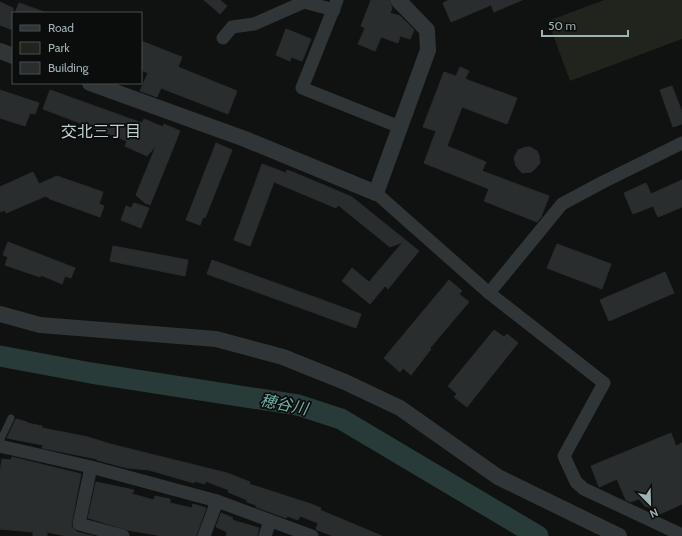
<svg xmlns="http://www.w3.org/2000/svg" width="682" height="536" viewBox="0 0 682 536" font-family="Cabin,'Noto Sans JP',sans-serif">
	<rect width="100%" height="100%" fill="#101111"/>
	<polygon fill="#20241c" points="604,0 682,0 682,39 570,81 548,21"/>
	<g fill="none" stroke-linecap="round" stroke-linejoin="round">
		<polyline stroke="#283b38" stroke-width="21" points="0,356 91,373 298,405 341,419 538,536"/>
	</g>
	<g fill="#2a2d2e" stroke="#292c2e">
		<polygon points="204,0 220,0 227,6 220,14"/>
		<polygon points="371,0 389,0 392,8 390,13 400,16 414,30 410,39 400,36 398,43 381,37 375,51 358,44 365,28 361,26"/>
		<polygon points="449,0 522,0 494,12 491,5 451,22 443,3"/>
		<polygon points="0,2 13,8 13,30 0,25"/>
		<polygon points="19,3 44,12 44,13 15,13"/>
		<polygon points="286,29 311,39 302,61 291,57 290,61 276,55"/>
		<polygon points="141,41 182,57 178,67 237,91 228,114 161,88 157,97 140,91 148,73 141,70"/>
		<polygon points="460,67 469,71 465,79 517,98 507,124 462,107 447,146 486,162 482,171 549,196 541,217 537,222 484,201 489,189 424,163 436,131 423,127 444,72 456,76"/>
		<polygon points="672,86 682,112 682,124 673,127 660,90"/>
		<polygon points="0,90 39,103 35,114 30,113 25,126 0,118"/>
		<polygon points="50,90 142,123 144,119 163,127 164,124 180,131 150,205 145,203 136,195 156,146 147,156 125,146 127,141 59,115 43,109"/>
		<polygon points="216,143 232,150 205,218 203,217 200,225 186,220"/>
		<polygon points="526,147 530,147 537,151 539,155 540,163 534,170 531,172 522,173 516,166 514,158 518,150"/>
		<polygon points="262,164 286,173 287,170 295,173 352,197 419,251 388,289 385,286 370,304 342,281 352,268 369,282 403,242 390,247 338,205 336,208 274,182 250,246 234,240"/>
		<polygon points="33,172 39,184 57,176 103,192 99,204 104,206 100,217 50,199 46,196 6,213 5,210 0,212 0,187"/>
		<polygon points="682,180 682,207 658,217 653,206 633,214 624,193 646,183 651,194"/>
		<polygon points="134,203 149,208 141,228 121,220 126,206 131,208"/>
		<polygon points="8,242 75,268 71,278 65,276 62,284 41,275 40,277 5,265 8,257 3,255"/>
		<polygon points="557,244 611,264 602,289 547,268"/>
		<polygon points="113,246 188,260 185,276 110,261"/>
		<polygon points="212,260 361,314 356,328 207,274"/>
		<polygon points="665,272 674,293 609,321 600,300"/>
		<polygon points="449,280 462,291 459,294 469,302 430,348 431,349 411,375 403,368 400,372 384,358"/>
		<polygon points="494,330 504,337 507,334 518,343 467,407 454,397 457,394 448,386"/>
		<polygon points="16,419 27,422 27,423 42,426 42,428 88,437 110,444 227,473 250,482 249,484 311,504 321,508 320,510 382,536 333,536 317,530 316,529 318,523 300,516 298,520 287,516 286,518 256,507 256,505 247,502 247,500 228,492 229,490 205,481 205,484 194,481 194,483 149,470 127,468 97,460 97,459 42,448 43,445 7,438"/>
		<polygon points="671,433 676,446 682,443 682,504 658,515 653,512 651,508 645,506 639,499 631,502 626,500 617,479 599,487 591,466"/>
		<polygon points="12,457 81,474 71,526 77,532 93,536 66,536 47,532 47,536 33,536 33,532 0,529 0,471 2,459 11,460"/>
		<polygon points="96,482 134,490 132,494 154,500 155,496 170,499 170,503 192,508 193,504 206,508 196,536 162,536 151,534 127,530 88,518"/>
		<polygon points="221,513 233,518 232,520 259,528 257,536 226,536 227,532 216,527"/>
	</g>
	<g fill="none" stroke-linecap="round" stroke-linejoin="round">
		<polyline stroke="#303537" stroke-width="7" points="0,441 11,418"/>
		<g stroke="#303537" stroke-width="13">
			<polyline points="337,0 302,88 400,127"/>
			<polyline points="223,38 232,27 254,24 304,2 334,10"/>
			<polyline points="376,193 489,293 604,383 564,456 576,482 584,489 682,535"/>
			<polyline points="489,293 562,204 603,182 682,143"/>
			<polyline points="0,446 91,467 217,501 312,536"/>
			<polyline points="91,467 79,524 123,536"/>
			<polyline points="204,536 217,501"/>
			<polyline points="265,536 270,521"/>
		</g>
		<g stroke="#303537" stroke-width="16">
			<polyline points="0,51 13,56"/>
			<polyline points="90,83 245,139 376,193 428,50 427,30 398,0"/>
			<polyline points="0,314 40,325 216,339 283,357 345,382 400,408 498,477 619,536"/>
		</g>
	</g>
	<g text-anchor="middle" stroke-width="3.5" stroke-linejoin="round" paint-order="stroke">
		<g font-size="16" fill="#c1cecf" stroke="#0b0c0c">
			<text x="101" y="137">交北三丁目</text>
		</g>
		<g font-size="16" font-style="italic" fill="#72b3a9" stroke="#0b0c0c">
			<text transform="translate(284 404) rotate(11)" y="6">穂谷川</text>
		</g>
	</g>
	<rect x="12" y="12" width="130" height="72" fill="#0b0c0c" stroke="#464e4f"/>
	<rect x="20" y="25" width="20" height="6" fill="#303537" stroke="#464e4f"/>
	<text x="48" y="32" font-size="12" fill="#9fb2b4">Road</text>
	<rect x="20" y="42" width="20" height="12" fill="#20241c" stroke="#464e4f"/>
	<text x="48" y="52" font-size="12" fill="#9fb2b4">Park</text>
	<rect x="20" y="62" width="20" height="12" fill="#2a2d2e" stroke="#464e4f"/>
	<text x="48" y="72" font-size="12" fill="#9fb2b4">Building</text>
	<g transform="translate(650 504) rotate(157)" stroke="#0b0c0c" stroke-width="3" paint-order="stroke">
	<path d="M0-3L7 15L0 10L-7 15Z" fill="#9fb2b4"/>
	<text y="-6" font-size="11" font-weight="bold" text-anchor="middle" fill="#9fb2b4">N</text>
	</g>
	<path d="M542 30v6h86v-6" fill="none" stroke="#9fb2b4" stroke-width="2"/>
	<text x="548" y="30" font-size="12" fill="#9fb2b4" stroke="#0b0c0c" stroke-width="3" paint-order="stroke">50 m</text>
</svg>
